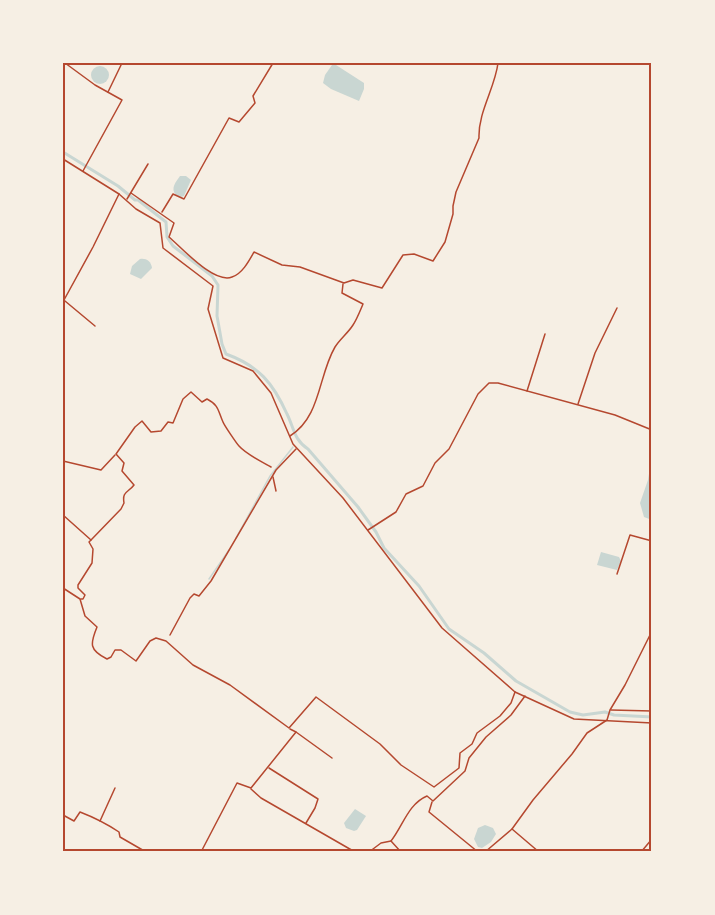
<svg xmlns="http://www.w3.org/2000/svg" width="715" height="915" viewBox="0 0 715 915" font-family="'Nunito Sans',sans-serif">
	<rect width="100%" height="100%" fill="#f6efe4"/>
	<g fill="#c9d6d2">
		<polygon points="332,65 336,65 364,83 364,89 359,101 331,89 323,83 325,75"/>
		<circle cx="100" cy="75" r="9"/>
		<path d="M180,176H186L191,180L184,196L181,197L176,195C170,188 176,182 180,176Z"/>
		<path d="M140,259C146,258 151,261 152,268L141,279L130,274L132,266Z"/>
		<polygon points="652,455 652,520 644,517 640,503 648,480"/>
		<polygon points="601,552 619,557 621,561 617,570 597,565"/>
		<polygon points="355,809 366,816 357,830 354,831 346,828 344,823"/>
		<polygon points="485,825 493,828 496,834 491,842 482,848 478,847 474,839 478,828"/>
	</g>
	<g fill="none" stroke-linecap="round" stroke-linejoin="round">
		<g stroke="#c9d6d2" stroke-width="1.5">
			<polyline points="236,538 270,476 293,447"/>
			<polyline points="209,579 229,550"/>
		</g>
		<path stroke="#c9d6d2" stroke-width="3" d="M63,152L118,186L135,200H138L166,222L167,237L173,246L212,276L218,285L217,316L222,344L226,354C259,366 273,383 287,414C294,428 294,440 308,449L358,507L376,532L384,548L419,586L449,629L484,653L516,681L570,712L583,715L605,712L614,715L652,717"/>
		<g stroke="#b5482f" stroke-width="1.5">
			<polyline points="65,63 95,85 122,100 83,171"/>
			<polyline points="108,92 122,63"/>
			<polyline points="63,159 119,194 136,209 160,223 163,248 213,286 208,309 223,358 253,371 271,393 293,444 343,498 442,628 515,692 574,719 652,723"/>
			<path d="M131,193L174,223L169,237C182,248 214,284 232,277C242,274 249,261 254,252L282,265L300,267L344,283L353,280L382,288L403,255L414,254L433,261L445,242L453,214V206L456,192L479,138C478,112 495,88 498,63"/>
			<polyline points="127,199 148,164"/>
			<polyline points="162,212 173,194 184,199 229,118 239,122 255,103 253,96 273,63"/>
			<polyline points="63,299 64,300 93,247 119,194"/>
			<polyline points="65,301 95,326"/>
			<polyline points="527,391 545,334"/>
			<polyline points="578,404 595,353 617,308"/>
			<path d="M290,436C321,417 318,376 335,347C340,339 348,333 353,325C357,319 360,311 363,304L342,293L343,284"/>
			<polyline points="63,461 101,470 115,455"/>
			<polyline points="273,477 276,491"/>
			<polyline points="63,515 91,540 89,542 93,549 92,563 78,585 78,588 85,595 83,599 81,599"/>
			<polyline points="368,530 396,512 406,494 423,486 435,463 449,449 478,394 489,383 498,383 615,415 652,430"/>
			<path d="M91,540L121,509L124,503C122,491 128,493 134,485L122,471L124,463L116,454L135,427L142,421L151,432L161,431L168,422L173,423L183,399L191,392L202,402L207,399C219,405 218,411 223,422C224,425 237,444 239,446C247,455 261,461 271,467"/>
			<polyline points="617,574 630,535 652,541"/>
			<path d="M63,588L80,599L85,616L97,627C90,644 89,650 107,659L111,657L115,650H121L136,661L150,641L156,638L166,641L193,665L230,685L289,728L316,697L380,744L401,765L434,787L459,768L460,753L472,744L477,733L500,716L511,703L515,692"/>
			<polyline points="170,635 190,598 194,594 199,596 211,581 276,470 296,449"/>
			<polyline points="611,710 652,711"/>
			<polyline points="296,732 332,758"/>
			<polyline points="269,768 318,799 315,808 306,823"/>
			<polyline points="251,789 261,798 355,852"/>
			<polyline points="432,802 429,812 478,852"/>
			<path d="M63,815L74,821L80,812C93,817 107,824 119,832L120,837L146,852"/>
			<polyline points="100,821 115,788"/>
			<polyline points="512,829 539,852"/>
			<polyline points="201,852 237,783 251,788 296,732 290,729"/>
			<polyline points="369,852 381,843 391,841"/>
			<path d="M401,852L391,841C403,826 408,804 427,796L433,801L465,771L469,758L486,737L511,715L525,696"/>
			<polyline points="485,852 512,829 533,800 572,754 587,733 607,720 610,710 625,685 652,631"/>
			<polyline points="641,852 652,839"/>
		</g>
	</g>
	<rect width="715" height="915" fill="none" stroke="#f6efe4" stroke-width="129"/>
	<rect x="64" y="64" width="586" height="786" fill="none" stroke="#b5482f" stroke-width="2"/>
</svg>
